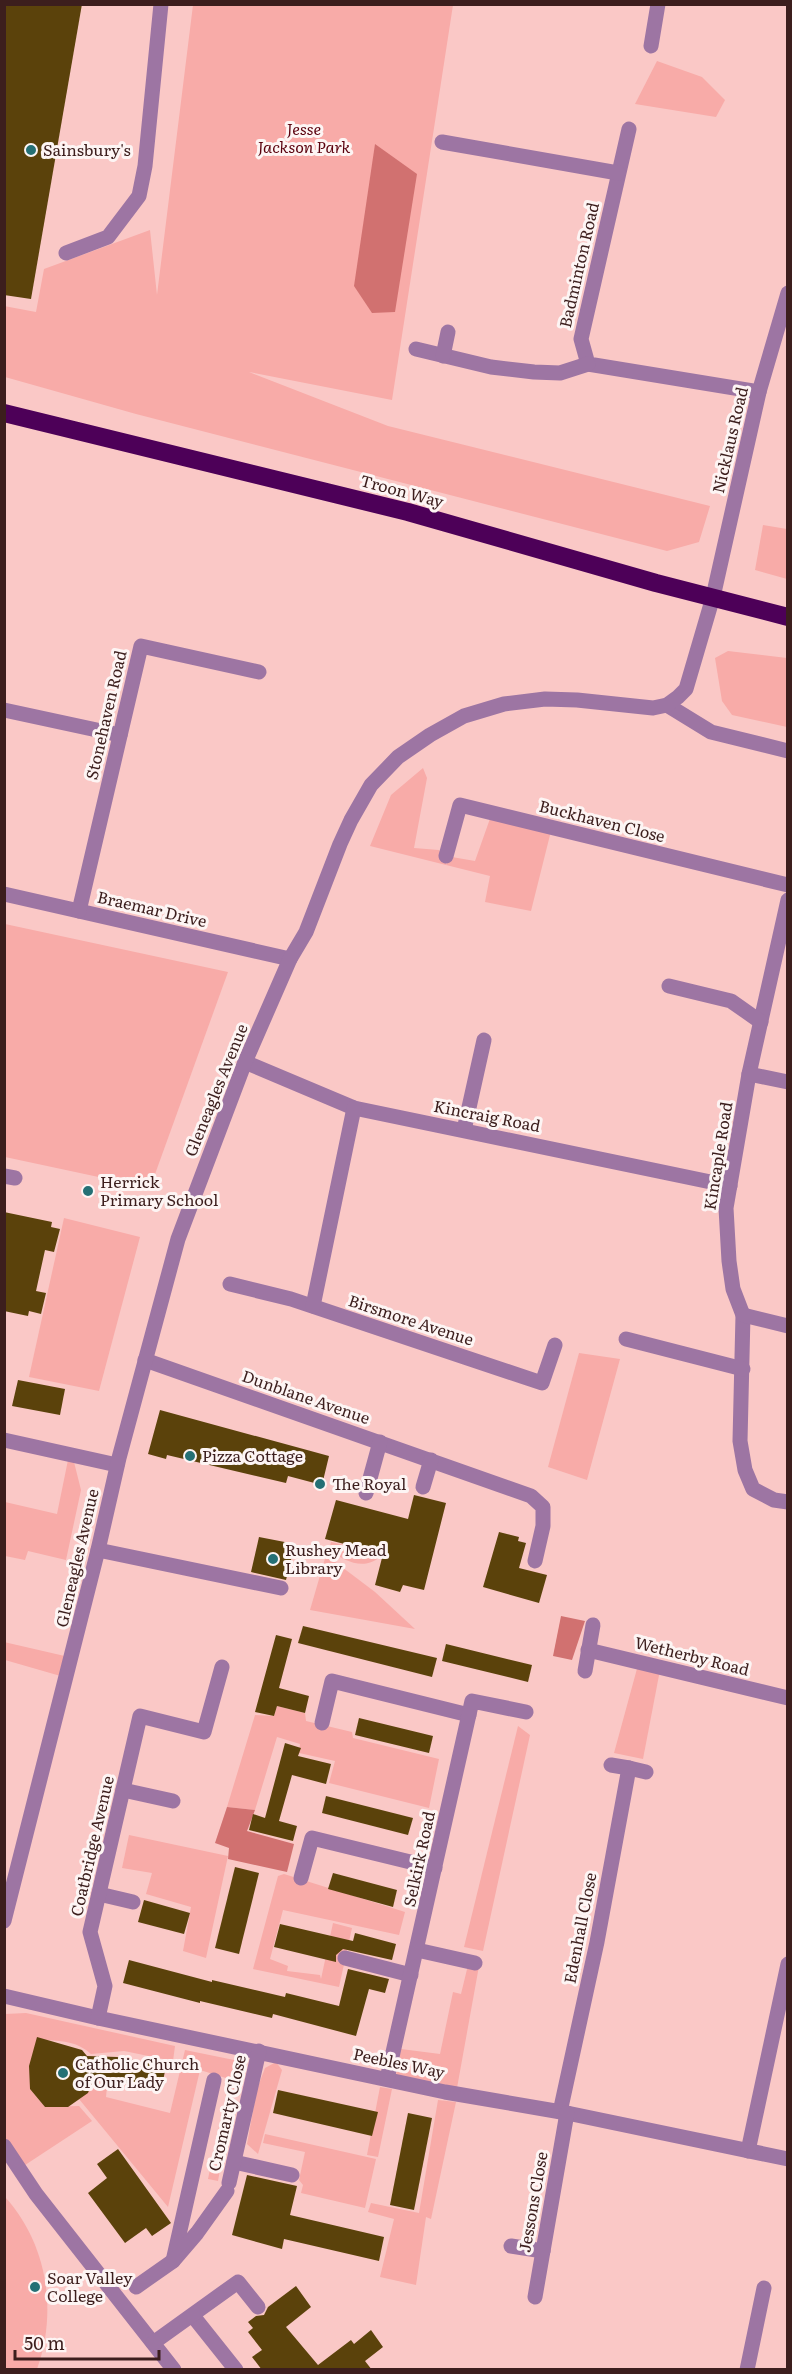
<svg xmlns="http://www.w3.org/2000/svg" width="792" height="2374" viewBox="0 0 792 2374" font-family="Literata,serif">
	<rect width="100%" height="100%" fill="#fac8c6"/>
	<g fill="#f8aba8">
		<polygon points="193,5 453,5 392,400 249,372 388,426 710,506 699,542 667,551 136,414 5,377 4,306 36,312 44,269 150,230 157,295"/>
		<polygon points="657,61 702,77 725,100 716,117 635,104"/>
		<polygon points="763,525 787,529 787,579 755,570"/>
		<polygon points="728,651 787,658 787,727 732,715 722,701 715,658"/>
		<polygon points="423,768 427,778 414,848 439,850 447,865 446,856 475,861 492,813 552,827 531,911 485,902 490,876 370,846 391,795"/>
		<polygon points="5,924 228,972 150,1188 5,1157"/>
		<polygon points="64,1218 140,1237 99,1391 29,1377"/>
		<polygon points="579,1353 620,1359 587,1480 548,1467"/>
		<polygon points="68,1460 74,1462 81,1490 66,1560 28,1551 25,1560 5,1556 5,1502 57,1514"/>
		<path d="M331,1542L383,1554C366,1572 346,1562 329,1550Z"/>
		<polygon points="326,1555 375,1592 415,1629 310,1610"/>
		<polygon points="4,1642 69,1657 64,1677 5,1660"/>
		<polygon points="638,1665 660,1670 643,1759 614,1753"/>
		<polygon points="277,1706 305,1713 306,1721 352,1732 353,1738 439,1759 429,1808 329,1783 335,1761 299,1753 300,1744 277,1737 255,1810 227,1807 255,1715 274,1716"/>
		<polygon points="518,1726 530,1735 483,1951 464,1947"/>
		<polygon points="129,1835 228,1856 206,1958 183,1951 191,1907 146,1894 152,1873 122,1868"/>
		<polygon points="284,1874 405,1912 399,1935 283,1910 270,1959 288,1966 287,1971 320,1975 321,1979 333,1923 352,1928 339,1987 253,1969 278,1876"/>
		<polygon points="469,1961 479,1966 457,2088 396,2075 401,2049 440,2054 453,1992 461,1994"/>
		<path d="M26,2013L175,2046L173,2061L124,2051L91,2054C78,2042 64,2041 47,2040L32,2062L30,2089L45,2107L79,2106L92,2121L19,2169L5,2139V2014Z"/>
		<polygon points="185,2050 239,2061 218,2181 208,2179 229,2079 200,2070 168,2207 79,2099 101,2071 108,2077 106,2097 170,2113"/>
		<polygon points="276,2062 282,2070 258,2154 247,2144 257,2089 265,2068"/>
		<polygon points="380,2087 392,2089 378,2157 367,2155"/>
		<polygon points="438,2100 456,2102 431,2219 426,2217 416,2285 380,2277 394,2219 368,2212 371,2203 419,2213"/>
		<polygon points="265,2134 376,2159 365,2208 301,2193 303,2185 299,2180 305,2152 263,2143"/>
		<path d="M5,2197C47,2243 58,2311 37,2369H5Z"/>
	</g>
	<g fill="#d17170">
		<polygon points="375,144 417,174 395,312 372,313 354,286"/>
		<polygon points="561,1616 585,1621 572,1660 553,1656"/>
		<polygon points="227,1807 255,1810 247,1831 294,1844 287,1872 228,1859 229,1848 215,1843"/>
	</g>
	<g fill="#5b420b">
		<polygon points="4,4 82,4 31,299 4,295"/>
		<polygon points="4,1212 52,1222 51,1227 60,1229 54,1252 45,1250 36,1291 46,1293 41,1314 29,1311 28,1316 4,1311"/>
		<polygon points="18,1380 65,1389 60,1415 12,1406"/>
		<polygon points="160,1410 329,1456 322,1485 288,1476 286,1483 167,1455 166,1459 148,1454"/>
		<polygon points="414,1495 446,1503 424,1590 403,1585 400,1592 375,1585 383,1554 325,1539 336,1500 408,1519"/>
		<polygon points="499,1532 519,1537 518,1541 526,1543 519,1568 547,1575 539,1603 483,1587"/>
		<polygon points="259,1537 295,1544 286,1580 251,1572"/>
		<polygon points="303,1626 437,1658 432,1677 298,1643"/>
		<polygon points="276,1635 292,1639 279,1688 309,1696 305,1713 277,1706 274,1716 255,1712"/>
		<polygon points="446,1644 532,1665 528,1682 442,1661"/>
		<polygon points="359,1718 433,1736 429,1753 355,1735"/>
		<polygon points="285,1743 301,1748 298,1756 331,1764 326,1784 292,1775 279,1821 297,1826 293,1841 249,1830 253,1814 265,1818"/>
		<polygon points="326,1796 413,1818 408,1835 322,1813"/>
		<polygon points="235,1867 259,1873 239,1954 215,1948"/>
		<polygon points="333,1873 397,1890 393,1907 328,1889"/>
		<polygon points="144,1900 190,1913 184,1934 138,1922"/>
		<polygon points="280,1924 353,1941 355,1933 396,1944 392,1960 343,1949 336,1955 336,1962 274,1947"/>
		<polygon points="129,1960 212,1982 212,1980 285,1997 286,1993 339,2006 348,1969 389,1979 385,1993 369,1989 356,2036 273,2014 272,2018 200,2001 200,2003 123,1983"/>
		<polygon points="37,2037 82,2050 87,2056 117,2057 166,2066 161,2091 95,2075 88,2093 68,2107 45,2107 30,2089 29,2066"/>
		<polygon points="278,2090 378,2112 372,2136 273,2113"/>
		<polygon points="408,2113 432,2118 414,2210 390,2205"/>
		<polygon points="118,2149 171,2223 152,2236 146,2228 125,2243 88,2193 107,2178 97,2164"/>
		<polygon points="247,2175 297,2186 290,2215 384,2237 379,2261 284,2239 282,2249 232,2235"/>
		<polygon points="296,2286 311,2307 286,2327 318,2365 351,2340 354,2344 371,2330 383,2347 365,2361 372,2370 262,2370 252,2357 262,2350 248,2332 253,2328 248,2322 256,2316 264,2315 268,2307"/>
	</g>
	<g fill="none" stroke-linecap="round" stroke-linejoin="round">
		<g stroke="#9d75a3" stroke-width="15">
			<polyline points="651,46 658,4"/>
			<polyline points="629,129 581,339 588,364 759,392"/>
			<polyline points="442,142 618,173"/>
			<polyline points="66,253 108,237 139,196 145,166 161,4"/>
			<polyline points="416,349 491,367 534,372 560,373 588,364"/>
			<polyline points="443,356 448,332"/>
			<polyline points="667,705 711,732 788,751"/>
			<polyline points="4,710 120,735"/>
			<polyline points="446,856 460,805 788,885"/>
			<polyline points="4,894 290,959"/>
			<polyline points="788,900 749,1074 726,1208 729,1261 733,1289 743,1315 740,1441 745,1470 753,1489 774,1500 788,1502"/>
			<polyline points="79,911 141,646 259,672"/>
			<polyline points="669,986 731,1001 761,1022"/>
			<polyline points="245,1062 354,1108 730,1186"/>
			<polyline points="749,1074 788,1082"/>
			<polyline points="464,1130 484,1040"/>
			<polyline points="4,1176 15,1178"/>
			<polyline points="230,1284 291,1299 542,1383 555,1345"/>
			<polyline points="313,1306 354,1108"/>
			<polyline points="743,1315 788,1326"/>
			<polyline points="626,1339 743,1369"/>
			<polyline points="145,1360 531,1496 543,1507 543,1526 535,1561"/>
			<polyline points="4,1440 117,1465"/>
			<polyline points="423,1487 431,1460"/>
			<polyline points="366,1493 380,1442"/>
			<polyline points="98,1550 281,1588"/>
			<polyline points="588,1650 788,1698"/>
			<polyline points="585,1671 593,1625"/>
			<polyline points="322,1723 332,1681 469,1715"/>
			<polyline points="629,1768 646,1772"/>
			<polyline points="123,1790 173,1801"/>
			<polyline points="301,1878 312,1838 435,1868"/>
			<polyline points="99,1894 133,1902"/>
			<polyline points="4,1921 98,1550 119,1458 178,1239 245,1062 290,959 306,932 340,844 351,820 371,785 398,757 430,735 464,716 504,704 545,699 577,700 653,708 667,705 678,697 686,689 713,597 759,392 788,293"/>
			<polyline points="417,1950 475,1963"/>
			<polyline points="345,1958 411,1975"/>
			<polyline points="4,1996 98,2018 445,2092 567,2113 788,2159"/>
			<polyline points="98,2018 105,1986 90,1932 140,1716 204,1732 222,1667"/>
			<polyline points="387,2079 472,1701 526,1712"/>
			<polyline points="560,2112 597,1942 629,1768 611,1765"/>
			<polyline points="4,2146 36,2194 174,2370"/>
			<polyline points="748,2151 788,1964"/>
			<polyline points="234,2162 292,2175"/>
			<polyline points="229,2183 259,2051"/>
			<polyline points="511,2246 543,2251"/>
			<polyline points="173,2261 214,2080"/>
			<polyline points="136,2287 173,2261 197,2233 227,2191"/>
			<polyline points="535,2297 567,2113"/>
			<polyline points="193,2316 236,2370"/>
			<polyline points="153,2343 238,2282 258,2307"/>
			<polyline points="747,2370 764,2288"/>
		</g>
		<polyline stroke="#4d0058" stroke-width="18" points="4,413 408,512 656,583 788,617"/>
	</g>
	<g fill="#257075" stroke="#fdf5f4" stroke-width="2">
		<circle cx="31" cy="150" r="6"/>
		<circle cx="88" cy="1191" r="6"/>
		<circle cx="190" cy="1456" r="6"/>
		<circle cx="320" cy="1484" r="6"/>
		<circle cx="273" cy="1559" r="6"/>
		<circle cx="63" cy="2073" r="6"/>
		<circle cx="35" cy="2287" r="6"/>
	</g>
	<g text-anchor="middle" stroke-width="6" stroke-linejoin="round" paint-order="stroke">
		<g font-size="16" font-style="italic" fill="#5a000d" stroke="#fdf5f4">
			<text x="304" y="135">Jesse<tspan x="304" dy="18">Jackson Park</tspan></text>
		</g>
		<g font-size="16" fill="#3c1e1d" stroke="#fdf5f4" text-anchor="start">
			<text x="43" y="156">Sainsbury's</text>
			<text x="100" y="1188">Herrick<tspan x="100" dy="18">Primary School</tspan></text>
			<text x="202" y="1462">Pizza Cottage</text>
			<text x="332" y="1490">The Royal</text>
			<text x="285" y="1556">Rushey Mead<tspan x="285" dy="18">Library</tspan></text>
			<text x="75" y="2070">Catholic Church<tspan x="75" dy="18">of Our Lady</tspan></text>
			<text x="47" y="2284">Soar Valley<tspan x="47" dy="18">College</tspan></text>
		</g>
		<g font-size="16" fill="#3c1e1d" stroke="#fdf5f4">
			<text transform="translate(579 265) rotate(-77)" y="6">Badminton Road</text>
			<text transform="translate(730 440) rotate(-77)" y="6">Nicklaus Road</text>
			<text transform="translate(402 491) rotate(15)" y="6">Troon Way</text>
			<text transform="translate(106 715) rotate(-77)" y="6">Stonehaven Road</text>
			<text transform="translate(602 821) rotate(14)" y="6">Buckhaven Close</text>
			<text transform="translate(152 909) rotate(13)" y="6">Braemar Drive</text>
			<text transform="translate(216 1090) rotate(-68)" y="6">Gleneagles Avenue</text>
			<text transform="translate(487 1116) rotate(11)" y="6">Kincraig Road</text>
			<text transform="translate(718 1156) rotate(-81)" y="6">Kincaple Road</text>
			<text transform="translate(411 1320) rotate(18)" y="6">Birsmore Avenue</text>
			<text transform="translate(306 1397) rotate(19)" y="6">Dunblane Avenue</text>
			<text transform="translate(77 1558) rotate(-77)" y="6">Gleneagles Avenue</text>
			<text transform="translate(692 1656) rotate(14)" y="6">Wetherby Road</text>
			<text transform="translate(92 1846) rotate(-77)" y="6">Coatbridge Avenue</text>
			<text transform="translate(419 1859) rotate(-78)" y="6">Selkirk Road</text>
			<text transform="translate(580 1928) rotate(-79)" y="6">Edenhall Close</text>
			<text transform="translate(399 2063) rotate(12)" y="6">Peebles Way</text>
			<text transform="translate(227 2113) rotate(-77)" y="6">Cromarty Close</text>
			<text transform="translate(533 2202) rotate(-80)" y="6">Jessons Close</text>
		</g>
	</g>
	<rect width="792" height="2374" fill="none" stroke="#3c1e1d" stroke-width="12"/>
	<path d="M15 2350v9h144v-9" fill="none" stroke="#3c1e1d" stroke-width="3"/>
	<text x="24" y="2350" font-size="18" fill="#3c1e1d" stroke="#fdf5f4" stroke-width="4.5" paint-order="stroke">50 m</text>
</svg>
